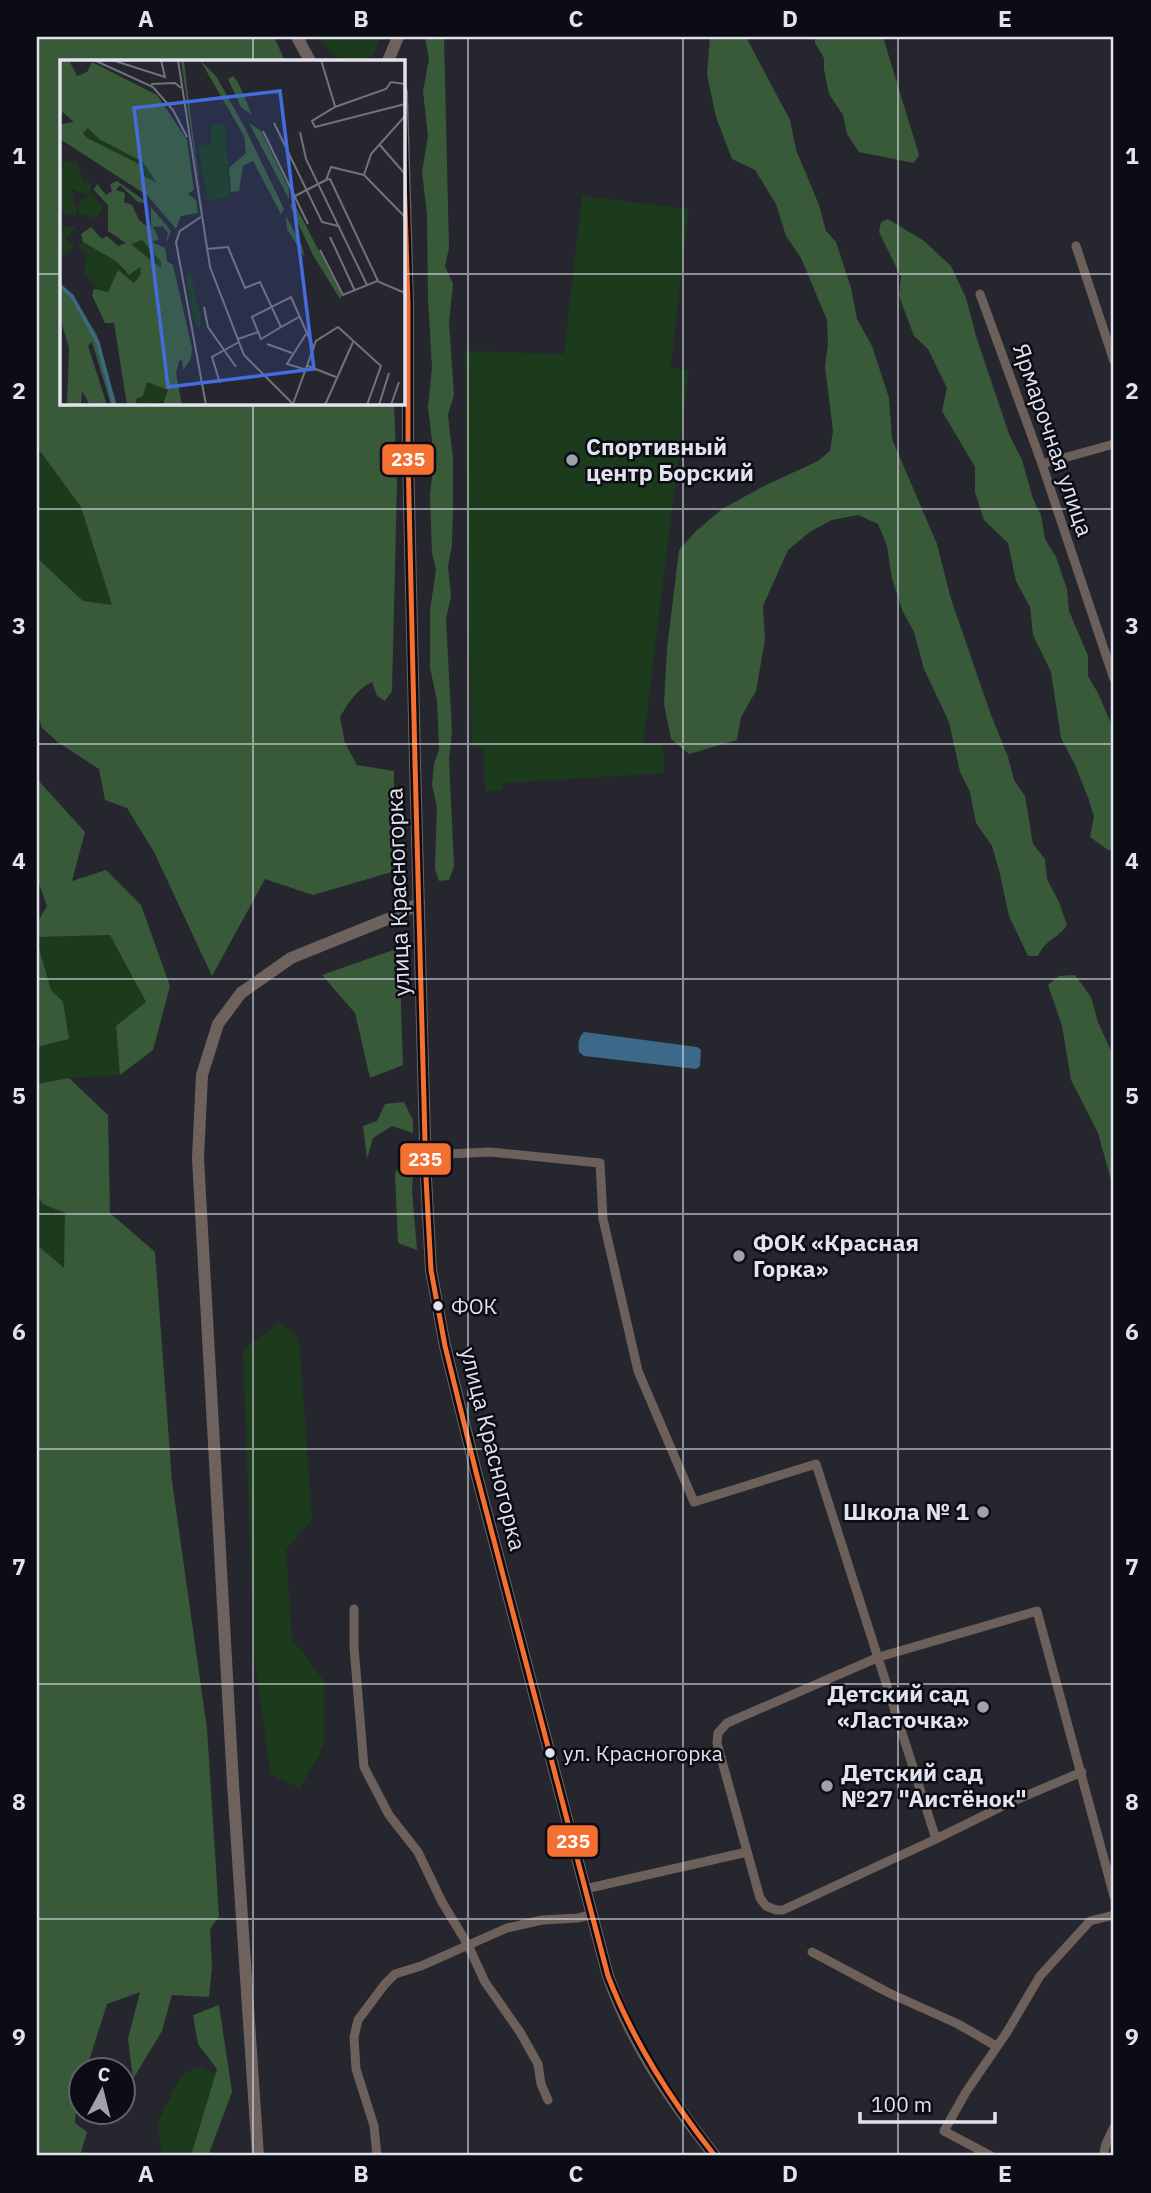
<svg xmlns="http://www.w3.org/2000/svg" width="1151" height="2193" viewBox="0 0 1151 2193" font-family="'IBM Plex Sans',sans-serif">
	<rect width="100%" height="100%" fill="#26262f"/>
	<g fill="#1c3b1d">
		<path d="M318,37H380L374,53L366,61C339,61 333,58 318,37Z"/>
		<polygon points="582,196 689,209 671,363 671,368 689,370 643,745 663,744 664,773 502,783 502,790 485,791 483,747 472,748 467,549 465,351 564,354"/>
		<polygon points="37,447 81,507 113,606 83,601 37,558"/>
		<polygon points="110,935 146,1003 116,1026 120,1075 69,1078 37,1084 37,1047 68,1039 51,991 37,937"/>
		<polygon points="37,1195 43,1204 65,1213 65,1269 37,1245"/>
		<polygon points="280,1322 299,1339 312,1519 286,1550 292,1639 324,1681 324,1745 300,1788 271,1775 254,1656 243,1350"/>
		<polygon points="201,2067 225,2081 194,2156 162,2156 157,2124 182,2074"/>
	</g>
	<g fill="#385a39">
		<path d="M37,37H274L285,61H61V402L394,403L397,484L392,691L385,701L377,696L372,682C356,690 349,702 340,717L345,743L357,765L394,771L395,871L313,895L265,879L212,976L154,852L127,808L105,800L99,769L59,743L42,728L37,712V558L83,601L112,605L81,507L37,447Z"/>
		<polygon points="425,37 444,37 449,248 445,266 453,284 449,323 454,395 448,415 453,459 453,501 452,545 448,566 451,596 446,619 452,731 449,759 454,866 449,880 439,881 435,869 437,807 432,785 434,764 439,750 437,700 430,668 430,610 436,570 432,553 430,495 434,458 428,407 432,368 428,299 427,214 422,172 428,136 423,91 429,59"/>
		<path d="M710,37H746L790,120L796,150L819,205L826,231L836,242L851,288L857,319L872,346L889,398L892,439L937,544L951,599L991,715L1008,757L1014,780L1025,796L1033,844L1045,859L1047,879L1059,902L1067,925C1056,940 1046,939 1038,956H1028L1009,916L999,870L992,846L976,823L970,792L960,772L949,722L924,669L914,632L903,612L892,579L887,546L878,524L858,515L832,520L811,531L788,550L763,606L765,640L756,691L741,717L737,740L689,754L671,739L664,704L667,649L679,550L696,531L722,509L766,485L818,461L830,451L833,431L825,366L828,344L827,320L801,258L786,236L776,204L755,170L732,159L716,117L707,75Z"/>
		<polygon points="815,37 883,37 919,155 914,163 859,152 847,134 843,115 829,94 824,69 824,58 815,43"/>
		<polygon points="888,219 924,241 951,266 966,298 976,336 1009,434 1022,460 1033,499 1041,515 1045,539 1056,557 1067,589 1069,611 1088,656 1088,676 1099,695 1114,731 1114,850 1108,850 1090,837 1094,817 1089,800 1075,765 1061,738 1051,672 1033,635 1030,607 1016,581 1008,543 984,520 975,492 975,467 942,411 947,388 928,349 914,336 899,296 901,277 879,232 881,222"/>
		<polygon points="37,779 85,832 72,881 106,870 141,905 170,986 153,1050 120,1075 116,1026 146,1002 110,935 37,937 37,923 47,906 37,878"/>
		<polygon points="37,941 51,990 63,1002 69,1039 37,1047"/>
		<polygon points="399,948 403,1065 370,1078 355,1013 322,975"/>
		<polygon points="1075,975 1091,997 1098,1022 1114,1058 1114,1191 1098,1133 1071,1080 1062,1026 1048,985 1059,976"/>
		<path d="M69,1078L108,1115L110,1213L155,1252L172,1481L207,1729L219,1916L210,1929L212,1967L209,1997L172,1995L162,2031L133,2079L128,2039L140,1992L107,2004L86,2070H80C80,2088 76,2105 75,2123L87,2132L80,2156H37V1245L64,1268L65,1213L43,1204L37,1195V1084Z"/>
		<polygon points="404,1102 413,1120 413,1133 392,1126 373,1138 367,1159 363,1126 377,1121 385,1104"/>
		<polygon points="409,1143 414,1150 412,1191 417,1250 398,1243 395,1173 401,1165"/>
		<polygon points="219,2005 232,2092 208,2156 191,2156 217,2069 198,2044 193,2015"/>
	</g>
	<path fill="#3c6889" d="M584,1032L697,1047L701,1050L700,1066L696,1069L584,1056L579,1052C578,1044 578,1038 584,1032Z"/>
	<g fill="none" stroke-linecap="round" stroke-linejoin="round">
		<g stroke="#6d605a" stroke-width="9">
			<polyline points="1076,246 1114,361"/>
			<polyline points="980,294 1042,464 1114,679"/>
			<polyline points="1042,464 1114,444"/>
			<polyline points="426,1155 490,1152 600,1163 603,1219 638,1371 694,1502 816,1464 936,1839 1011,1802 1082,1772"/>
			<polyline points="354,1609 354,1647 364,1767 389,1815 418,1852 442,1902 468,1945 485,1982 520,2032 538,2064 541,2084 548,2100"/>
			<polyline points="936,1839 783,1910 776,1910 766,1906 760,1898 717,1743 718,1733 727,1723 879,1657 1037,1611 1114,1896"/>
			<polyline points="585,1889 747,1852"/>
			<polyline points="812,1952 889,1993 958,2024 996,2046"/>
			<polyline points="377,2156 374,2126 356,2069 354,2037 358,2020 385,1984 395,1974 421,1966 507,1928 542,1920 578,1918 591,1915"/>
			<polyline points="991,2156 944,2131 966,2092 1007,2032 1040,1976 1090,1921 1114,1915"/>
			<polyline points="1103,2156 1106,2144 1114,2127"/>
		</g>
		<g stroke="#6d625e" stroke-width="12">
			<polyline points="297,37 310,61"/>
			<polyline points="388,61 398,37"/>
			<path d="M402,92L408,304V456L415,763L426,1178L431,1270L445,1346L476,1472L608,1976C633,2046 669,2098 715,2156"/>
			<polyline points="258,2156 233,1784 198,1158 202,1075 218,1024 241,993 291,958 400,914 419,903"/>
		</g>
		<g stroke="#0c0c14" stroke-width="10">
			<path id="bus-1" d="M402,110L408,304V456L415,763L426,1178L431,1270L445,1346L476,1472L608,1976C634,2043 671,2100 715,2156"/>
		</g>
		<use href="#bus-1" stroke="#f46f30" stroke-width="5"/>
	</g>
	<path fill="none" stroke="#e3e3ef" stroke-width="2" stroke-opacity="0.55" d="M253,37V61M468,37V2156M683,37V2156M898,37V2156M37,274H61M402,274H1114M253,402V2156M37,509H1114M37,744H1114M37,979H1114M37,1214H1114M37,1449H1114M37,1684H1114M37,1919H1114"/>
	<g fill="#a1a1ac" stroke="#0c0c14" stroke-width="2.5">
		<circle cx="572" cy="460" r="7"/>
		<circle cx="739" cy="1256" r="7"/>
		<circle cx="983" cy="1512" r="7"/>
		<circle cx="983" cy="1707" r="7"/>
		<circle cx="827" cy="1786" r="7"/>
	</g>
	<g fill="#e3e3ef" stroke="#0c0c14" stroke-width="2.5">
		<circle cx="438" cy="1306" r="6"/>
		<circle cx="550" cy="1753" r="6"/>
	</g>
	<g text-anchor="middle" stroke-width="5" stroke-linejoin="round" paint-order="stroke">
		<g font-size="21" fill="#e3e3ef" stroke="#0c0c14" text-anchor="start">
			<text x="451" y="1314">ФОК</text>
			<text x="563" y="1761">ул. Красногорка</text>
		</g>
		<g font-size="23" fill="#e3e3ef" stroke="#0c0c14">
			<text transform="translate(1053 440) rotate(71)" y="8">Ярмарочная улица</text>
			<text transform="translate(398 892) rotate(-92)" y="8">улица Красногорка</text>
			<text transform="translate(493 1449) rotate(76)" y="8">улица Красногорка</text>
		</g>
		<g font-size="23" font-weight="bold" fill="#e3e3ef" stroke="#0c0c14" text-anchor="start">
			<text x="586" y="455">Спортивный<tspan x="586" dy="26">центр Борский</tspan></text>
			<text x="753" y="1251">ФОК «Красная<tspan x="753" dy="26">Горка»</tspan></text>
			<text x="969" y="1520" text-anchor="end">Школа № 1</text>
			<text x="969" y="1702" text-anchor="end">Детский сад<tspan x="969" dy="26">«Ласточка»</tspan></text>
			<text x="841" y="1781">Детский сад<tspan x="841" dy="26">№27 "Аистёнок"</tspan></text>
		</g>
	</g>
	<g transform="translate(60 60)">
		<rect width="345" height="345" fill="#26262f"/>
		<path d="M151,64H165L170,136L148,141L138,86L151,84ZM28,68L39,79L83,102L98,124L27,78L23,73ZM0,102H16L23,121L31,123L29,135L32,133L43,148L36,158L19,153L18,144L29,136L11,128L17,155L2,153ZM0,166L16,167L5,180L14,185L4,196L0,194ZM81,180L101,202L102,209L70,183ZM23,182L56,201L64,212L80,207L81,214L74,223L58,210L48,232L40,233L24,212L27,193L17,185ZM130,212L141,257L140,271L132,255L126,216ZM87,322L108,330L107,341L76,345Z" fill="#1c3b1d"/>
		<path d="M0,0H9L17,16L27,12L32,2L97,35L127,80L134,130L128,134L136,140L138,153L121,156L116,169L88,136L0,79V64L14,62L0,50ZM28,68L39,79L83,102L97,123L84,116L79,104L27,78L23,73ZM121,0H129L124,2L143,154ZM140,0L156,16L184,66L224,149L221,154L193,101L183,106L179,131L171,132L169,108L186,93L184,76ZM173,16L178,22L192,55L181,47L168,19ZM189,63L201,71L229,129V139ZM57,121L88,143L78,142L60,125L56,130L65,133L64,142L72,145L79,160L91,170V147L111,171L106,183L108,173L103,166L93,167L99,179L92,182L105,188L107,201L113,205L132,288L131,299L123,310L122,300L119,301L116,314L122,345H103L108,330L87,322L83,336L76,339V345H67L54,263H45L32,235L34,229L48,232L58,210L74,223L81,214L80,207L69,215L56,201L23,182L21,174L31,167L42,179L47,176L58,186L66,183L48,171V145L34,130L37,124L46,135L52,131L50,124ZM82,180L101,202V208L71,184ZM233,141L282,235L280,239L253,195L230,146ZM226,156L242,186L245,198L227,169ZM0,223L12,234L37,275L57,345H51L32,282L28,286L47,345H30L22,331L21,345H7L9,288L0,258Z" fill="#385a39" fill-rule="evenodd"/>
		<path fill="none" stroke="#3c6889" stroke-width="3.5" d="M0,226L12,236L38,283L54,345"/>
		<path fill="none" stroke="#72727c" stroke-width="2" d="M34,0L93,27L113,50L127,77M52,0L105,17L101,0M118,0L150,207L184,295L234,345M261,0L275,46M91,24L115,23L121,28M345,24L331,22L326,29L275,47L252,61L255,67L263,65L345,44M214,63L262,162L278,166M203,71L248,164M240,72L246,99L307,225M319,84L345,114M304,115L311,94L345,56M266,120L270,119L318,221M266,120L271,107L304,115L345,157M235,136L266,120M141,157L120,171L116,182L146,345M270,177L295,231M146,189L168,187L185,228L200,222L221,267L239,257M260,190L283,235L317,221L345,233M144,247L148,267L176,307M221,267L201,279L192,257L231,237L254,289M246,274L227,304L247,310M178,279L198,272M207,284L232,293M248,306L276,317M160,323L152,297L179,282M233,344L256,281L278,267L321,306L307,345M265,345L293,282M319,345L329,313M331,345L339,322"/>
		<path fill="#456cdd" fill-opacity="0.15" stroke="#456cdd" stroke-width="3.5" d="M220,31L254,309L108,327L74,48Z"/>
		<rect width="345" height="345" fill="none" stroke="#e3e3ef" stroke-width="3.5"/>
	</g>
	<g stroke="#0c0c14" stroke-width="2.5">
		<rect x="381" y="443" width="54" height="33" rx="7" fill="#f46f30"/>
		<rect x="399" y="1142" width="53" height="34" rx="7" fill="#f46f30"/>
		<rect x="546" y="1824" width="53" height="34" rx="7" fill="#f46f30"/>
	</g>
	<g font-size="19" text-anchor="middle" font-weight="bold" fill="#fff">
		<text x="408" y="466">235</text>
		<text x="425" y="1166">235</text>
		<text x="573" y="1848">235</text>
	</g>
	<rect width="1151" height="2193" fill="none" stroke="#0c0c14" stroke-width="77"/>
	<g transform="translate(102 2091) rotate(7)"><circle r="33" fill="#0c0c14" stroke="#62626c" stroke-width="2"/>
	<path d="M0-5L12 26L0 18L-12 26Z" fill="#a1a1ac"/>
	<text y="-10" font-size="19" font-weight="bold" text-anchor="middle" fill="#e3e3ef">С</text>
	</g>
	<path d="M860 2112v10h135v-10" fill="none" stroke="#e3e3ef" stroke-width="3.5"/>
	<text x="871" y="2112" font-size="21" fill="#e3e3ef" stroke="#0c0c14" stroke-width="5" paint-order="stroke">100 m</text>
	<rect x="38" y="38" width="1074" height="2116" fill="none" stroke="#e3e3ef" stroke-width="2.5"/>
	<g font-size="23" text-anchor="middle" font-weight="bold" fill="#e3e3ef">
		<text x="146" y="27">A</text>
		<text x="361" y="27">B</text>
		<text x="576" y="27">C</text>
		<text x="790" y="27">D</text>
		<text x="1005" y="27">E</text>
		<text x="19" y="164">1</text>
		<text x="1132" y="164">1</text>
		<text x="19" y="399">2</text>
		<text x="1132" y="399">2</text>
		<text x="19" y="634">3</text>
		<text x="1132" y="634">3</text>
		<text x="19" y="869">4</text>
		<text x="1132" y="869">4</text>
		<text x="19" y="1104">5</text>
		<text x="1132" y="1104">5</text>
		<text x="19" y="1340">6</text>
		<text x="1132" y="1340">6</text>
		<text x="19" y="1575">7</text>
		<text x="1132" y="1575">7</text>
		<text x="19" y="1810">8</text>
		<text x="1132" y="1810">8</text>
		<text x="19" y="2045">9</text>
		<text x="1132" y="2045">9</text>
		<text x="146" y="2182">A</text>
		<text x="361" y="2182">B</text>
		<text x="576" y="2182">C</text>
		<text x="790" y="2182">D</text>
		<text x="1005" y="2182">E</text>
	</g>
</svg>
